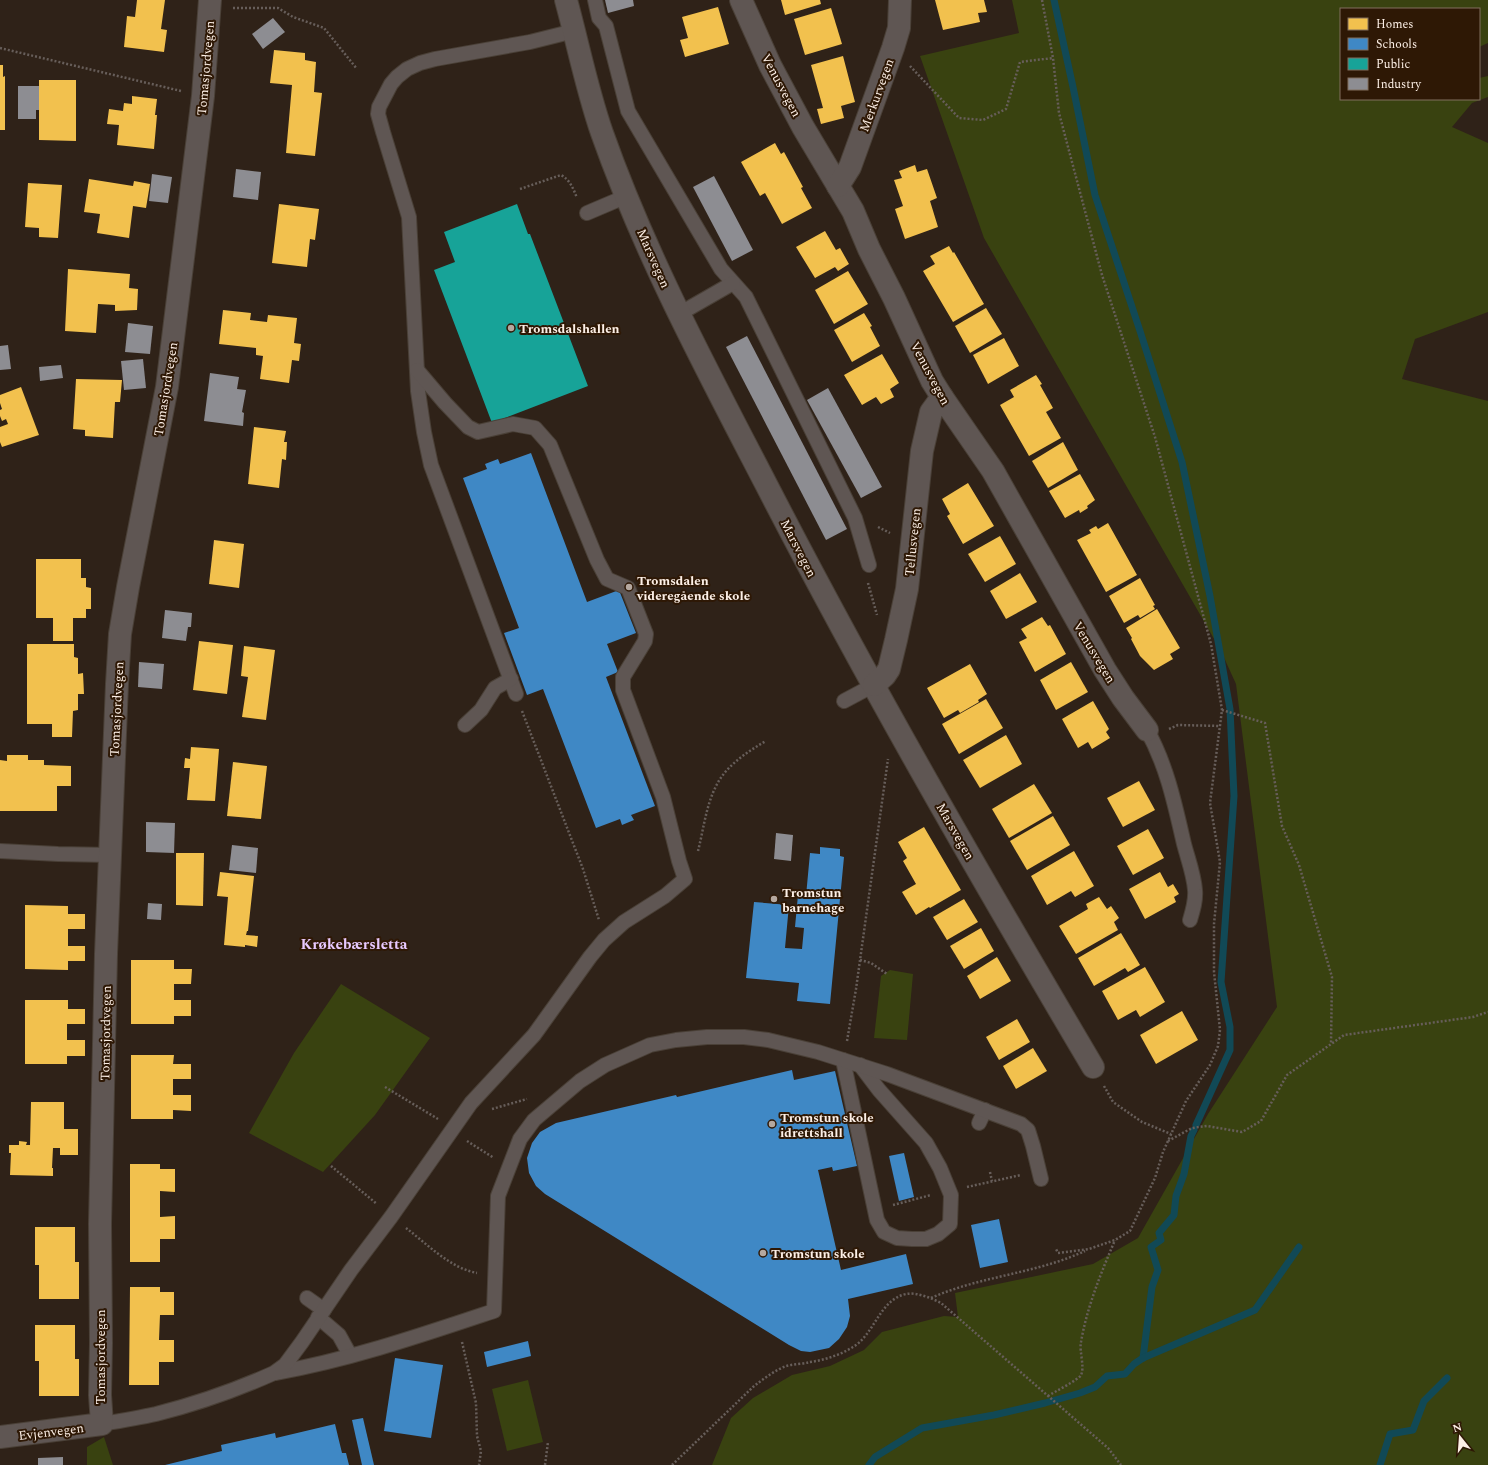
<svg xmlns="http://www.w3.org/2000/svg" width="1488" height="1465" viewBox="0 0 1488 1465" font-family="Spectral,serif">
	<rect width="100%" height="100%" fill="#2f2218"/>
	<g fill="#394210">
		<polygon points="1012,0 1488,0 1488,43 1479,47 1479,9 1341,9 1341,99 1479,99 1479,78 1488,76 1488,97 1472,103 1452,127 1488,143 1488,312 1415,339 1402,379 1488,401 1488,1465 712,1465 731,1418 753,1398 792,1375 830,1366 864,1350 882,1332 944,1316 958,1317 955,1293 1093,1264 1138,1238 1208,1114 1277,1007 1236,684 1221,651 984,238 920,56 1019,33"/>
		<polygon points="890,970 913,974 907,1040 874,1038 881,976"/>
		<polygon points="341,984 430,1038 375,1115 323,1172 249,1133 294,1053"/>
		<polygon points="528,1380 543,1442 507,1451 492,1389"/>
		<polygon points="104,1437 113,1465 87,1465 87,1447"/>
	</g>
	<g fill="#f2c14e">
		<polygon points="137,0 165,0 161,29 167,30 164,52 124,47 127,16 135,17"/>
		<polygon points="781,0 820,0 821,4 785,15"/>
		<polygon points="935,0 984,0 987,12 978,13 980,22 943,30"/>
		<polygon points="718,7 729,44 685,57 680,40 688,38 682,17"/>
		<polygon points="831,8 842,44 805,55 794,19"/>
		<polygon points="274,50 305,53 305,60 316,62 314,92 322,93 315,156 286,153 292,85 270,83"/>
		<polygon points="843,56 855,102 841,106 844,118 821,124 817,109 823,108 811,65"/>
		<polygon points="0,65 3,65 3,77 5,76 5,130 0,130"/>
		<polygon points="39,80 76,80 76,141 39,140"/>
		<polygon points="132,96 157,99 155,115 157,115 154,149 117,145 119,125 107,124 109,109 123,111 124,103 132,104"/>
		<polygon points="775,143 781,154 784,152 803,187 801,188 812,208 782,224 765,193 760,196 741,162"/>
		<polygon points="915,165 917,172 927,169 937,198 930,201 938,227 905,239 895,209 903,206 894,180 902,178 899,171"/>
		<polygon points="89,179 133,186 134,181 150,184 146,208 133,206 129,238 97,233 100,214 84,212"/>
		<polygon points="28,183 62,185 58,238 39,237 39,228 25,227"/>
		<polygon points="279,204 319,209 315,240 310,239 307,267 272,263"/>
		<polygon points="825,231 836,250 840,248 849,264 838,271 835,267 815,278 796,247"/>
		<polygon points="949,246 953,253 954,252 984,304 953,322 923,271 935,264 930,256"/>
		<polygon points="68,269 130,274 129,288 138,289 137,310 115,311 115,305 98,304 96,333 65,331"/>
		<polygon points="848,271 868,304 834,324 815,290"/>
		<polygon points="986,308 1002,334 970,353 955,326"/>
		<polygon points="223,310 251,313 250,320 267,322 268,315 297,318 294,343 301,344 299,361 292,360 289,383 260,379 263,356 256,355 256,348 219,344"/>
		<polygon points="864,313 872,326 870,327 880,346 852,362 834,330"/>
		<polygon points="1004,338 1019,366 988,384 973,355"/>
		<polygon points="882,354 899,383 890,389 894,397 881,404 876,397 862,405 844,375"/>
		<polygon points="1036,375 1042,384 1040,385 1053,408 1046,412 1061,438 1029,456 1000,405 1014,397 1010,390"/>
		<polygon points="76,379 122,380 120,402 115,402 113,438 85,436 85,430 73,429"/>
		<polygon points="21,387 39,435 2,447 0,442 0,427 8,424 6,419 2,421 0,416 0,410 2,409 0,403 0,395"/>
		<polygon points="254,427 286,431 284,442 287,442 286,460 282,459 279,488 248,484"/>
		<polygon points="1063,442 1078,470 1048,488 1032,461"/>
		<polygon points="1080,474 1095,500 1087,506 1088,508 1080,513 1079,510 1065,518 1049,491"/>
		<polygon points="968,483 994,526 963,544 947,516 950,514 942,499"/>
		<polygon points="1108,523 1137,575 1106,592 1077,540 1091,533 1089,530 1096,526 1098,529"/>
		<polygon points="1000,536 1016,564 985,582 968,554"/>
		<polygon points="214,540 244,544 239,588 209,584"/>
		<polygon points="36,559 81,559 81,578 86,578 86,587 91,588 91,609 86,609 86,618 73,618 73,641 53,641 53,618 36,618"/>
		<polygon points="1020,573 1037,602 1006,619 990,591"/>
		<polygon points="1140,578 1155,605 1153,606 1155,609 1140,618 1138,615 1124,623 1109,596"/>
		<polygon points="1157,609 1180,648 1170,654 1173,659 1154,670 1140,656 1131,639 1132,638 1126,628"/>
		<polygon points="1042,617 1048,626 1050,625 1066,654 1035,672 1019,642 1027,638 1021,629"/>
		<polygon points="199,641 233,645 227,694 193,690"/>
		<polygon points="27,644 74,644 74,657 78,658 78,674 83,673 84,694 78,694 78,710 73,711 72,737 52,737 52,724 27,724"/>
		<polygon points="244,646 275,650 266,720 242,717 248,677 241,676"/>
		<polygon points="1071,662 1088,692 1056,710 1040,680"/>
		<polygon points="970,664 987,694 978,700 979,702 960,713 958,710 944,718 927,688"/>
		<polygon points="986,699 1003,728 959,754 942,724"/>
		<polygon points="1093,701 1109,729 1106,732 1110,738 1092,749 1088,742 1078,748 1062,719"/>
		<polygon points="1006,735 1022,764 980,788 963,760"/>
		<polygon points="191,747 219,749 215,801 187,800 190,768 184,768 185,758 190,759"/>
		<polygon points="7,755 28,755 28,760 44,760 44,765 71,766 71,786 57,786 57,811 0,811 0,760 7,761"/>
		<polygon points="233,762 267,766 261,819 227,816"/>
		<polygon points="1139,781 1155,810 1123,827 1107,798"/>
		<polygon points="1034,784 1052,813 1009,838 992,809"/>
		<polygon points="1053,816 1070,845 1027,870 1010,841"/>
		<polygon points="924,827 961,890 930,908 929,907 916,915 902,892 916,884 903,861 907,858 898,842"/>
		<polygon points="1148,829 1164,858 1133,875 1117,846"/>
		<polygon points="1074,851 1094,886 1075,897 1071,891 1047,905 1031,876"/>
		<polygon points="176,853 204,853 203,906 176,905"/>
		<polygon points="220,872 254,876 248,931 247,931 246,935 258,936 257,947 245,945 245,947 224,945 228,897 217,896"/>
		<polygon points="1160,872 1168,887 1173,884 1179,894 1174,897 1176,902 1145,919 1129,889"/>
		<polygon points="1099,897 1107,909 1111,906 1119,918 1114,922 1118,930 1076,954 1059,926 1088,909 1086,904"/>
		<polygon points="964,899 978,922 947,940 933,917"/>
		<polygon points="25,905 68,906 68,914 85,914 85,929 68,929 68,946 85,946 85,961 68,961 68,970 25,969"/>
		<polygon points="981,928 994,951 964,969 950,946"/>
		<polygon points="1121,933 1140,965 1128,972 1125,968 1094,986 1078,958"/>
		<polygon points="997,957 1011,981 980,999 967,976"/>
		<polygon points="131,960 174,960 174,969 192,969 191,984 174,984 174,1000 191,1000 191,1016 174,1016 174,1024 131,1024"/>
		<polygon points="1145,967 1165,1002 1140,1017 1136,1010 1118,1020 1102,991"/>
		<polygon points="25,1000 68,1000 68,1009 85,1009 85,1024 67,1024 67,1040 85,1040 85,1056 67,1056 67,1064 25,1064"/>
		<polygon points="1182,1011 1198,1040 1156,1064 1140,1035"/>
		<polygon points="1017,1019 1030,1042 999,1060 986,1037"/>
		<polygon points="1033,1048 1047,1071 1016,1089 1003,1066"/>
		<polygon points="131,1055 174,1055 173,1064 191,1064 191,1079 173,1079 173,1095 191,1095 191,1111 173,1110 173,1119 131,1119"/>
		<polygon points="31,1102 64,1102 64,1129 78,1129 78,1155 60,1155 60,1148 53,1148 52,1168 53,1168 53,1176 10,1175 11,1153 9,1153 9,1145 19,1145 19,1141 27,1142 26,1145 30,1145"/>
		<polygon points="130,1164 160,1164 160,1169 175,1169 175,1192 160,1191 160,1217 175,1216 175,1239 160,1239 160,1262 130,1262"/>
		<polygon points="35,1227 75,1227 75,1262 79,1262 79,1299 39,1299 39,1265 35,1265"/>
		<polygon points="130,1287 160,1287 160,1292 174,1292 174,1315 160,1315 159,1340 174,1340 174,1362 159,1362 159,1385 129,1385"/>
		<polygon points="35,1325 75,1325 75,1359 79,1359 79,1396 39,1396 39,1361 35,1361"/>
	</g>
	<g fill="#3f88c5">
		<polygon points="531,453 587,602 619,590 636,633 607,644 618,672 606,677 655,806 631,815 634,820 622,825 620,819 596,828 543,689 527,695 504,633 519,628 463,478 487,469 485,464 498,459 500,464"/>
		<polygon points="820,847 840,849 840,856 844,857 830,1004 797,1001 799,983 746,978 754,902 789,905 785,948 802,949 804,928 795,927 798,895 806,896 810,853 820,854"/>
		<polygon points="792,1070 794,1080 835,1071 857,1166 833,1171 832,1167 818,1170 841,1270 906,1254 913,1284 848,1299 850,1316 847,1327 839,1339 829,1348 810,1352 801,1351 789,1345 545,1194 536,1186 529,1173 527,1158 532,1143 540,1132 556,1123 676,1095 677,1097"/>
		<polygon points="904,1153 914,1197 899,1201 889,1156"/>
		<polygon points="999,1219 1008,1262 980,1268 971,1225"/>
		<polygon points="528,1341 531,1356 487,1367 484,1352"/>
		<polygon points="395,1358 443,1365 431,1438 384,1431"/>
		<polygon points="363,1418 374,1465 362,1465 352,1420"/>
		<polygon points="335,1424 342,1453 346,1453 349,1465 165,1465 222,1451 221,1445 275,1433 276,1438"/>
	</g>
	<polygon fill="#17a398" points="517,204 528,234 530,234 588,386 492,423 434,270 455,262 444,232"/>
	<g fill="#8d8d92">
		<polygon points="605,0 633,0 634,6 608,13"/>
		<polygon points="273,18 285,32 263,49 252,34"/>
		<polygon points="18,86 39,86 39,110 36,110 36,119 18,119"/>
		<polygon points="236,169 261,172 258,200 233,197"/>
		<polygon points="152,174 172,177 168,203 149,201"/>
		<polygon points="714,176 753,250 732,261 693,187"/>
		<polygon points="128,323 153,326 150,354 125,352"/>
		<polygon points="747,336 847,529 826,540 726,347"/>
		<polygon points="8,345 11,369 0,370 0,346"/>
		<polygon points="143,359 146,388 124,390 121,361"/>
		<polygon points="61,365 63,378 40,381 39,367"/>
		<polygon points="210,373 239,377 237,389 246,390 242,412 244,413 243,426 204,421"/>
		<polygon points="828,388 882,487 861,498 807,400"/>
		<polygon points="165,610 192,613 191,627 188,627 186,641 162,638"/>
		<polygon points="139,662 164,664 162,689 138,687"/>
		<polygon points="146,822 175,823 174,853 146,852"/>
		<polygon points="776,833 793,835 791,861 774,859"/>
		<polygon points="232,845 258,848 256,873 229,870"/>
		<polygon points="148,903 162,904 161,920 147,919"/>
		<polygon points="63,1457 63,1465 38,1465 38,1458"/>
	</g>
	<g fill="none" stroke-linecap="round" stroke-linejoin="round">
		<g stroke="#114956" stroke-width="7">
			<polyline points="1054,0 1073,87 1095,195 1140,331 1182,462 1210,596 1230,709 1234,796 1221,982 1230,1027 1230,1050 1196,1125"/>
			<polyline points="1143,1358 1152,1287 1158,1270 1151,1247 1161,1240 1159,1233 1174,1215 1176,1196 1184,1174 1191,1136 1194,1130"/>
			<polyline points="869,1465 875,1457 922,1428 994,1415 1045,1403 1080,1393 1095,1387 1107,1376 1125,1374 1134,1364 1143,1358 1255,1310 1299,1247"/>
			<polyline points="1380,1465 1390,1434 1413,1430 1424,1401 1447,1378"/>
		</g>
		<g stroke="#4a4037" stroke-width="16">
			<g id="lane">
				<polyline points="595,0 599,18 606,26 628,111 721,269 746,297 855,518 869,565"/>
				<polyline points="587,213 627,196"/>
				<polyline points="679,314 733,283"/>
				<polyline points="516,694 431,465 424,432 418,391 409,217 383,132 378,114 379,107 391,84 397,77 407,69 420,63 435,59 530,42 574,31"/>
				<polyline points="844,701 874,685"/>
				<polyline points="465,725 481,710 495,688 511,679"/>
				<path d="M1147,730C1167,766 1175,805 1184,844C1188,859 1194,875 1195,890C1196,900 1193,910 1190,920"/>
				<polyline points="0,851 58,854 110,855"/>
				<polyline points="843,1060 877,1220 884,1232 897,1238 912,1239 926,1239 938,1234 950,1224 951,1195 940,1168 926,1143 879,1090 860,1065"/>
				<polyline points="979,1123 985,1110"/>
				<polyline points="307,1298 324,1310"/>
				<polyline points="318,1317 339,1335 350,1355"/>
				<path d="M275,1373C349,1360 422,1335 494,1311L498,1196L520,1139L534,1120L580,1081L605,1065L650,1045L676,1040L707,1037H744L768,1040L818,1052L887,1074L1021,1124L1028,1130L1033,1146L1041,1179"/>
				<path d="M102,1424C120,1421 138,1418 156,1414C196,1404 236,1390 274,1373L285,1365L302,1342L351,1270L391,1217L471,1103L534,1035L590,957L604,940L624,922L665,896L685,879L679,861L663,797L623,690V677L645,641L646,634L628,588L607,579L597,560L550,445L535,428L513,424L478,432L468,427L445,403L417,370"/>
			</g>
		</g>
		<g stroke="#4a4037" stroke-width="24">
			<g id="street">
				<path d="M566,0C578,44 587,90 602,133C645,255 708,372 767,486C869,684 980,876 1093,1067"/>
				<polyline points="741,0 770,65 803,127 853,211 869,249 894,298 932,381 942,397 993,471 1105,670 1123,698 1147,730"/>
				<polyline points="838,186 850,167 893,48 899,28 900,0"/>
				<polyline points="874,685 885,675 889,669 896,640 907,589 922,451 931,412 942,397"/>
				<polyline points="0,1437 102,1424 100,1395 101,1343 100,1224 106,954 117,684 120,634 128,587 167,387 203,96 210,0"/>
			</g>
		</g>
		<g stroke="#675e5a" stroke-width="2.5" stroke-dasharray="2 2" stroke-linecap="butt">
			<polyline points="1042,0 1053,58 1059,113 1102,275 1155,437 1211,644 1222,710 1210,803 1220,862 1214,924 1214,972 1220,1030 1218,1046 1210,1065 1186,1101 1163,1152 1155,1178 1130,1231 1115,1240 1089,1249 1058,1253 1056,1249"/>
			<polyline points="233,8 278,8 293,17 324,28 357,69"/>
			<polyline points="0,48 181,91"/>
			<polyline points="910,66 959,118 983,120 1006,109 1020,62 1053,58"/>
			<path d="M520,189L561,175C570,180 573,188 577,198"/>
			<polyline points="878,527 890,533"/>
			<polyline points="868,583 877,615"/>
			<polyline points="1222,710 1265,723 1282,826 1299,865 1332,977 1331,1044"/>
			<polyline points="522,711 583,869 599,920"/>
			<polyline points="1169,729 1178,725 1220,726"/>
			<path d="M698,851C705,824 707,792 727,770C738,758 752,749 766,741"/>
			<polyline points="860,960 871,963 887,974"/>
			<polyline points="847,1041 856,989 888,759"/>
			<polyline points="1104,1086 1113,1102 1142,1122 1171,1134"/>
			<polyline points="385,1087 438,1119"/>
			<polyline points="492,1109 527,1099"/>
			<polyline points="467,1141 494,1158"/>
			<polyline points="1168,1141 1192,1128 1207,1126 1242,1132 1261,1121 1287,1075 1344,1035 1473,1017 1488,1012"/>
			<polyline points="331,1166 377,1204"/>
			<polyline points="990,1172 992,1181"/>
			<polyline points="967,1187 1021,1175"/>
			<polyline points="893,1205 931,1195"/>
			<path d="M406,1228C427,1244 450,1268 477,1273"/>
			<path d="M931,1298C980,1276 1035,1274 1085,1251"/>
			<polyline points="462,1342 476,1403 477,1436 481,1451 479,1465"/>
			<path d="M1048,1396C1054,1392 1080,1379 1081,1375C1085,1367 1079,1351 1081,1342C1087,1307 1101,1273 1115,1240"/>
			<polyline points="545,1465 548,1442"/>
			<path d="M672,1465L753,1387C763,1379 774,1371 786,1366C794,1364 803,1364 810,1362C825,1360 840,1355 853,1347C875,1334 879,1300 906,1294C917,1292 931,1298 941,1303L1108,1448L1121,1465"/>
		</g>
		<use href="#lane" stroke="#5f5653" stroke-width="14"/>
		<use href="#street" stroke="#5f5653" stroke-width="22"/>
	</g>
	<g fill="#b5a89f" stroke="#2e1805" stroke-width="1.5">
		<circle cx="511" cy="328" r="4"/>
		<circle cx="629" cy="587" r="4"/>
		<circle cx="774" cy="899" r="4"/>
		<circle cx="772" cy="1124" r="4"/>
		<circle cx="763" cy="1253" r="4"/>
	</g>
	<g text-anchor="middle" stroke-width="4" stroke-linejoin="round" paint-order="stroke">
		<g font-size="13" fill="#fdf0e7" stroke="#2e1805">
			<text transform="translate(205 68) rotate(-85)" y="5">Tomasjordvegen</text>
			<text transform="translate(782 85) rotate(62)" y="5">Venusvegen</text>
			<text transform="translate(876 95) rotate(-70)" y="5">Merkurvegen</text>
			<text transform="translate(654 258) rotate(66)" y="5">Marsvegen</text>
			<text transform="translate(931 373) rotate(62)" y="5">Venusvegen</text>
			<text transform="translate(165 389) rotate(-81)" y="5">Tomasjordvegen</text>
			<text transform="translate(912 542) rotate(-84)" y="5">Tellusvegen</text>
			<text transform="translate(799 548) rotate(63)" y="5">Marsvegen</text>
			<text transform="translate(1095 652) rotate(59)" y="5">Venusvegen</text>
			<text transform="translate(116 709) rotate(-87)" y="5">Tomasjordvegen</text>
			<text transform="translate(956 831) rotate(60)" y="5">Marsvegen</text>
			<text transform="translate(105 1033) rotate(-89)" y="5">Tomasjordvegen</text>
			<text transform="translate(100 1357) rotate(-90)" y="5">Tomasjordvegen</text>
			<text transform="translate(51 1431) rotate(-7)" y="5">Evjenvegen</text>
		</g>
		<g font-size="13" font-weight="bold" fill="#fdf0e7" stroke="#2e1805" text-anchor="start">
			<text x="519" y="333">Tromsdalshallen</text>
			<text x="637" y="585">Tromsdalen<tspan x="637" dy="15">videregående skole</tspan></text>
			<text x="782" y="897">Tromstun<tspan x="782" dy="15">barnehage</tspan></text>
			<text x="780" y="1122">Tromstun skole<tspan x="780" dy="15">idrettshall</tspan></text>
			<text x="771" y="1258">Tromstun skole</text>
		</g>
		<g font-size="15" font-weight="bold" fill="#e8c9fe" stroke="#2e1805">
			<text x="354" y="949">Krøkebærsletta</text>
		</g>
	</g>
	<rect x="1340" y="8" width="140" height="92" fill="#2e1805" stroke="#816e5f"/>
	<rect x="1348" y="18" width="20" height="12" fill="#f2c14e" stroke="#816e5f"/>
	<text x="1376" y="28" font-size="12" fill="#fdf0e7">Homes</text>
	<rect x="1348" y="38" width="20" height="12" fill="#3f88c5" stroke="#816e5f"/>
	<text x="1376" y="48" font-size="12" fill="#fdf0e7">Schools</text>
	<rect x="1348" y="58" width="20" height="12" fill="#17a398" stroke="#816e5f"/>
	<text x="1376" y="68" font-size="12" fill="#fdf0e7">Public</text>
	<rect x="1348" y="78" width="20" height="12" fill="#8d8d92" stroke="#816e5f"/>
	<text x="1376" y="88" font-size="12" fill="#fdf0e7">Industry</text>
	<g transform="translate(1460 1437) rotate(343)" stroke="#2e1805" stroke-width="3" paint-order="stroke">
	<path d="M0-3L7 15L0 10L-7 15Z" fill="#fdf0e7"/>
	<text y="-6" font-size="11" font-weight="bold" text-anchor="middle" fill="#fdf0e7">N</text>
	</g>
</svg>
